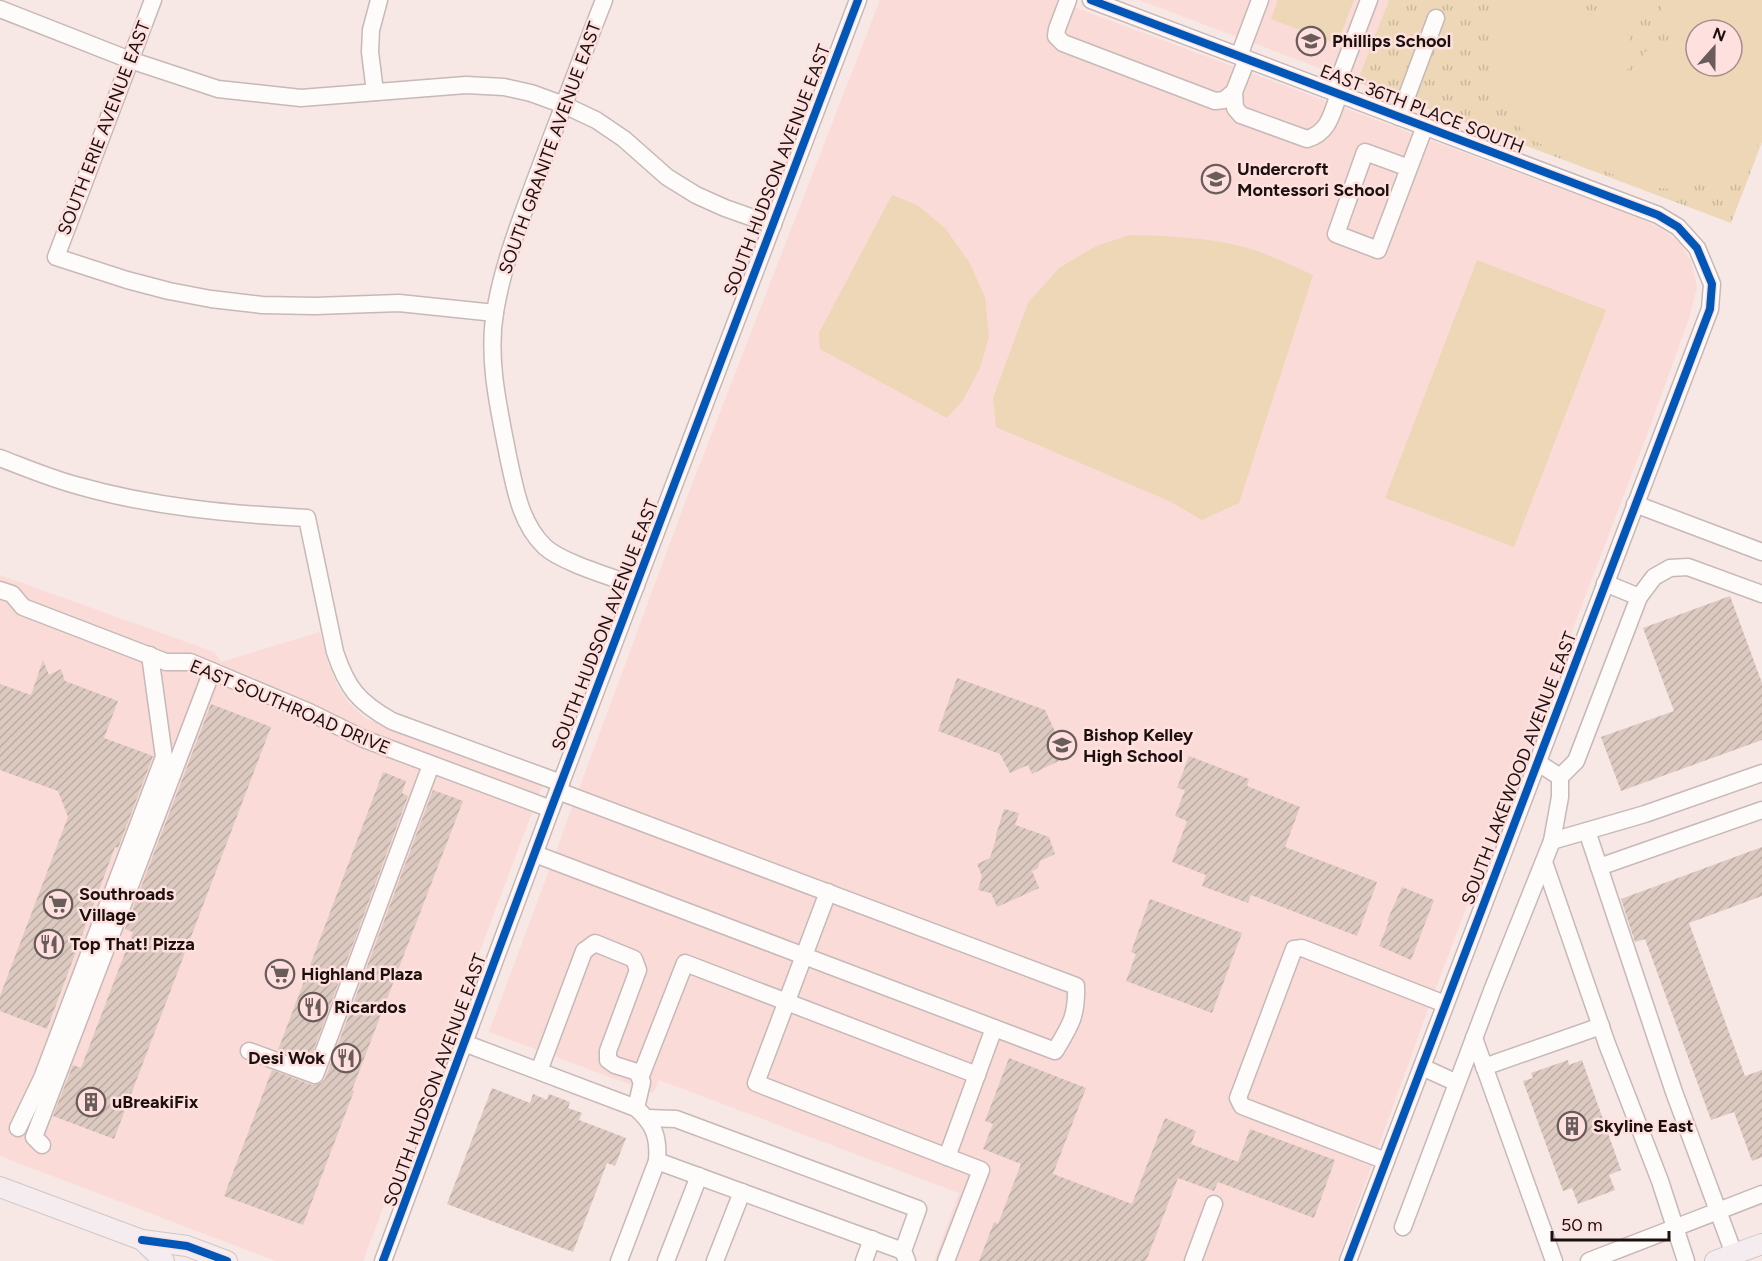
<svg xmlns="http://www.w3.org/2000/svg" width="1762" height="1261" viewBox="0 0 1762 1261" font-family="Figtree,sans-serif">
	<defs>
		<pattern id="grass-tufts" width="24" height="20" patternUnits="userSpaceOnUse" patternTransform="scale(1.5)"><rect width="24" height="20" fill="#edd7b7"/><path d="M3 7l-1-3M5 7V3M7 7l1-3M15 17l-1-3M17 17v-4M19 17l1-3" fill="none" stroke="#cbb89c"/></pattern>
		<pattern id="building-hatch" width="6" height="6" patternUnits="userSpaceOnUse" patternTransform="scale(1.5)"><rect width="6" height="6" fill="#dcc9c0"/><path d="M-1 1l2-2M0 6l6-6M5 7l2-2" fill="none" stroke="#bcaca4"/></pattern>
	</defs>
	<rect width="100%" height="100%" fill="#f7e7e5"/>
	<g fill="#fadbd7">
		<polygon points="880,0 1055,0 1641,219 1660,228 1681,244 1691,261 1697,287 1689,318 1651,424 1435,990 1337,1261 934,1261 959,1193 659,1080 653,1093 489,1032 686,500"/>
		<polygon points="1139,0 1389,0 1357,82"/>
		<polygon points="0,575 214,652 221,662 320,632 328,664 338,687 349,703 365,718 542,786 363,1261 276,1261 0,1156"/>
	</g>
	<path fill="url(#grass-tufts)" fill-rule="evenodd" d="M1389,0H1762V142L1731,223L1357,82ZM1696,30H1732V66H1696Z"/>
	<g fill="#edd7b7">
		<polygon points="1278,0 1354,0 1337,44 1271,19"/>
		<path d="M1502,0H1565L1588,10L1587,13L1608,21L1609,18L1625,25L1634,52L1623,81L1634,84L1645,52L1669,42L1696,53V66H1732V30H1696V44L1675,36L1661,8L1664,0H1762V139C1735,175 1698,195 1652,187C1632,183 1614,175 1596,167C1576,159 1556,153 1537,142C1526,135 1516,124 1509,113C1484,76 1487,40 1502,0Z"/>
		<polygon points="1588,0 1655,0 1653,6 1629,17"/>
		<polygon points="892,195 917,205 945,228 969,262 985,297 989,337 980,368 963,400 947,418 820,349 819,333"/>
		<path d="M1130,235C1165,236 1201,237 1236,245C1263,251 1288,264 1313,275L1239,503L1202,520L1169,501L996,427L993,398L1028,303L1059,268L1096,246Z"/>
		<polygon points="1477,260 1606,310 1514,547 1385,498"/>
	</g>
	<g fill="url(#building-hatch)">
		<polygon points="1730,596 1762,683 1762,740 1621,791 1601,737 1674,711 1643,628"/>
		<polygon points="43,660 49,675 61,669 65,681 118,701 104,738 153,756 118,848 115,847 47,1029 0,1011 0,996 68,817 58,791 0,770 0,684 31,695"/>
		<polygon points="957,678 1045,710 1067,757 1032,774 1028,765 1010,773 1000,754 938,731"/>
		<polygon points="211,704 271,727 114,1139 53,1116 73,1065 81,1068 133,932 125,929"/>
		<polygon points="1189,756 1249,779 1247,786 1300,807 1285,847 1377,882 1357,936 1251,895 1248,903 1202,886 1206,875 1172,862 1187,821 1175,816 1185,790 1177,788"/>
		<polygon points="383,772 406,781 402,793 408,796 309,1062 278,1050"/>
		<polygon points="433,790 463,801 352,1090 354,1091 303,1225 224,1196 272,1070 312,1085 321,1083 325,1079"/>
		<polygon points="1004,809 1019,813 1015,825 1049,837 1055,854 1040,861 1038,868 1032,871 1039,888 997,907 991,893 978,890 982,876 977,864 990,858 996,839 996,835"/>
		<polygon points="1762,847 1762,896 1689,923 1745,1076 1762,1070 1762,1157 1752,1161 1734,1112 1711,1120 1645,939 1635,942 1621,899"/>
		<polygon points="1402,887 1434,900 1411,960 1379,946 1389,921 1387,921"/>
		<polygon points="1150,899 1242,933 1212,1013 1126,981 1136,954 1131,952"/>
		<polygon points="1009,1058 1086,1088 1053,1174 1132,1204 1165,1118 1196,1131 1191,1144 1238,1162 1250,1129 1335,1160 1314,1218 1218,1182 1214,1191 1178,1178 1146,1261 979,1261 994,1222 998,1224 1021,1164 983,1149 993,1124 985,1121"/>
		<polygon points="1568,1060 1569,1065 1582,1060 1621,1170 1609,1175 1615,1190 1578,1204 1572,1188 1563,1191 1523,1081 1533,1078 1531,1073"/>
		<polygon points="492,1088 530,1103 533,1094 547,1100 549,1094 570,1102 568,1108 582,1113 579,1120 626,1138 615,1166 607,1163 573,1252 447,1204"/>
	</g>
	<g fill="none" stroke-linecap="round" stroke-linejoin="round">
		<g stroke="#c6b9b7" stroke-width="19">
			<g id="minor">
				<polyline points="153,0 56,257 127,280 169,291 211,299 262,305 315,306 399,303 495,313"/>
				<path d="M604,0C582,56 561,113 539,170C522,216 503,263 495,312C487,360 499,409 508,456C515,488 520,523 545,547C563,563 612,577 636,586"/>
				<polyline points="1068,0 1057,29 1056,36 1063,43 1215,101 1224,100 1234,92"/>
				<polyline points="1091,0 1658,215 1678,227 1697,248 1712,284 1710,309 1348,1261"/>
				<polyline points="0,9 130,60 218,89 301,98 466,85 504,87 531,93 564,105 596,120 624,139 667,177 696,195 725,208 773,225"/>
				<polyline points="1239,56 1260,0"/>
				<path d="M1247,59L1234,92L1235,108L1241,115L1307,139C1329,133 1332,113 1339,94"/>
				<polyline points="375,92 370,52 371,30 379,0"/>
				<polyline points="1334,92 1369,0"/>
				<polyline points="1399,117 1436,18"/>
				<polyline points="1409,168 1365,152 1336,234 1378,250 1425,126"/>
				<path d="M0,458C26,468 52,479 79,486C153,507 230,514 307,518L335,652C347,688 358,702 392,721L561,783"/>
				<polyline points="1635,504 1762,552"/>
				<polyline points="0,590 12,594 23,607 166,662 190,662 309,712 364,739 551,809"/>
				<polyline points="1639,597 1654,577 1670,568 1688,567 1762,594"/>
				<polyline points="1537,762 1560,777 1560,797 1552,841"/>
				<polyline points="1560,777 1576,761 1639,597 1605,583"/>
				<polyline points="1587,831 1674,1092 1734,1254"/>
				<path d="M535,854L1055,1051C1070,1026 1077,1017 1076,986L558,791"/>
				<polyline points="1544,862 1607,1044 1660,1181 1686,1261"/>
				<polyline points="1599,867 1762,810"/>
				<polyline points="828,892 756,1083 981,1170 946,1261"/>
				<polyline points="1474,1038 1554,1261"/>
				<path d="M464,1043L636,1108C654,1124 659,1137 657,1161L619,1261"/>
				<polyline points="249,1051 315,1075 431,765"/>
				<polyline points="1422,1067 1457,1083"/>
				<polyline points="1484,1067 1601,1026"/>
				<polyline points="539,1071 584,951 595,943 634,959 638,970 608,1051 608,1060 615,1065 637,1072 642,1082 636,1108"/>
				<polyline points="640,1078 685,963 977,1075"/>
				<polyline points="647,1118 676,1119 918,1209 903,1251 907,1261"/>
				<polyline points="18,1128 42,1078 164,757 150,655"/>
				<polyline points="42,1145 34,1137 212,671"/>
				<polyline points="947,1157 994,1028"/>
				<polyline points="657,1161 903,1251"/>
				<polyline points="1386,1161 1242,1106 1238,1098 1294,949 1302,948 1445,1004"/>
				<polyline points="1403,1227 1493,988 1552,841 1645,814 1762,773"/>
				<polyline points="383,1261 551,809 858,0"/>
				<polyline points="666,1261 699,1176"/>
				<polyline points="715,1261 742,1192"/>
				<polyline points="864,1261 872,1239"/>
				<polyline points="1193,1261 1214,1204"/>
				<polyline points="1589,1261 1762,1194"/>
			</g>
		</g>
		<g stroke="#cfc7c6" stroke-width="22">
			<g id="major">
				<polyline points="0,1187 142,1240 187,1246 227,1261"/>
				<polyline points="142,1240 164,1261"/>
				<polyline points="1715,1261 1762,1244"/>
			</g>
		</g>
		<use href="#minor" stroke="#fefbfb" stroke-width="16"/>
		<use href="#major" stroke="#f4ecee" stroke-width="20"/>
		<g stroke="#fee1de" stroke-width="11">
			<g id="cycleway">
				<polyline points="1091,0 1658,215 1678,227 1697,248 1712,284 1710,309 1348,1261"/>
				<polyline points="142,1240 187,1246 227,1261"/>
				<polyline points="383,1261 551,809 858,0"/>
			</g>
		</g>
		<use href="#cycleway" stroke="#0057b8" stroke-width="8"/>
	</g>
	<defs>
		<g id="school-ring" transform="scale(1.5)"><circle r="9.5" fill="#fee1de" stroke="#695c5b" stroke-width="1.5"/><path d="M0-5L7-2L0 1L-7-2ZM-4 1L0 2.5L4 1V4Q0 6-4 4Z" fill="#695c5b"/></g>
		<g id="supermarket-ring" transform="scale(1.5)"><circle r="9.5" fill="#fee1de" stroke="#695c5b" stroke-width="1.5"/><path d="M-6-5.5h2.5l.6 2H6L4.5 2H-2.5L-4.4-4H-6ZM-1.5 3.2a1.3 1.3 0 1 0 .1 0ZM3 3.2a1.3 1.3 0 1 0 .1 0Z" fill="#695c5b"/></g>
		<g id="restaurant-ring" transform="scale(1.5)"><circle r="9.5" fill="#fee1de" stroke="#695c5b" stroke-width="1.5"/><path d="M-5-6h1v4h1v-4h1v4h1v-4h1v5L-1.5 .5V6h-2V.5L-5-1ZM5-6V6H3V1.5H1.5Q1.5-4 5-6Z" fill="#695c5b"/></g>
		<g id="building-ring" transform="scale(1.5)"><circle r="9.5" fill="#fee1de" stroke="#695c5b" stroke-width="1.5"/><path d="M-4-6H4V6H1V3H-1V6H-4ZM-2.5-4.3h1.7v1.8h-1.7ZM.8-4.3h1.7v1.8H.8ZM-2.5-1h1.7V.8h-1.7ZM.8-1h1.7V.8H.8Z" fill="#695c5b"/></g>
	</defs>
	<g fill-rule="evenodd">
		<use href="#school-ring" x="1311" y="41"/>
		<use href="#school-ring" x="1216" y="179"/>
		<use href="#school-ring" x="1062" y="745"/>
		<use href="#supermarket-ring" x="58" y="904"/>
		<use href="#restaurant-ring" x="49" y="944"/>
		<use href="#supermarket-ring" x="280" y="974"/>
		<use href="#restaurant-ring" x="313" y="1007"/>
		<use href="#restaurant-ring" x="346" y="1058"/>
		<use href="#building-ring" x="91" y="1102"/>
		<use href="#building-ring" x="1572" y="1126"/>
	</g>
	<g text-anchor="middle" stroke-width="5" stroke-linejoin="round" paint-order="stroke">
		<g font-size="18" font-weight="bold" fill="#1d1110" stroke="#fee1de" text-anchor="start">
			<text x="1332" y="47">Phillips School</text>
			<text x="1237" y="175">Undercroft<tspan x="1237" dy="21">Montessori School</tspan></text>
			<text x="1083" y="741">Bishop Kelley<tspan x="1083" dy="21">High School</tspan></text>
			<text x="79" y="900">Southroads<tspan x="79" dy="21">Village</tspan></text>
			<text x="70" y="950">Top That! Pizza</text>
			<text x="301" y="980">Highland Plaza</text>
			<text x="334" y="1013">Ricardos</text>
			<text x="325" y="1064" text-anchor="end">Desi Wok</text>
			<text x="112" y="1108">uBreakiFix</text>
			<text x="1593" y="1132">Skyline East</text>
		</g>
		<g font-size="18" fill="#1d1110" stroke="#fee1de">
			<text transform="translate(1422 109) rotate(21)" y="6">EAST 36TH PLACE SOUTH</text>
			<text transform="translate(104 128) rotate(-69)" y="6">SOUTH ERIE AVENUE EAST</text>
			<text transform="translate(550 148) rotate(-70)" y="6">SOUTH GRANITE AVENUE EAST</text>
			<text transform="translate(777 170) rotate(-69)" y="6">SOUTH HUDSON AVENUE EAST</text>
			<text transform="translate(605 625) rotate(-69)" y="6">SOUTH HUDSON AVENUE EAST</text>
			<text transform="translate(290 707) rotate(23)" y="6">EAST SOUTHROAD DRIVE</text>
			<text transform="translate(1519 768) rotate(-69)" y="6">SOUTH LAKEWOOD AVENUE EAST</text>
			<text transform="translate(435 1080) rotate(-70)" y="6">SOUTH HUDSON AVENUE EAST</text>
		</g>
	</g>
	<g transform="translate(1714 48) rotate(21)"><circle r="28" fill="#fee1de" stroke="#a48e8c" stroke-width="1.5"/>
	<path d="M0-4.5L10 22L0 15L-10 22Z" fill="#695c5b"/>
	<text y="-9" font-size="16" font-weight="bold" text-anchor="middle" fill="#1d1110">N</text>
	</g>
	<path d="M1552 1231v9h117v-9" fill="none" stroke="#1d1110" stroke-width="3"/>
	<text x="1561" y="1231" font-size="18" fill="#1d1110" stroke="#fee1de" stroke-width="4.5" paint-order="stroke">50 m</text>
</svg>
